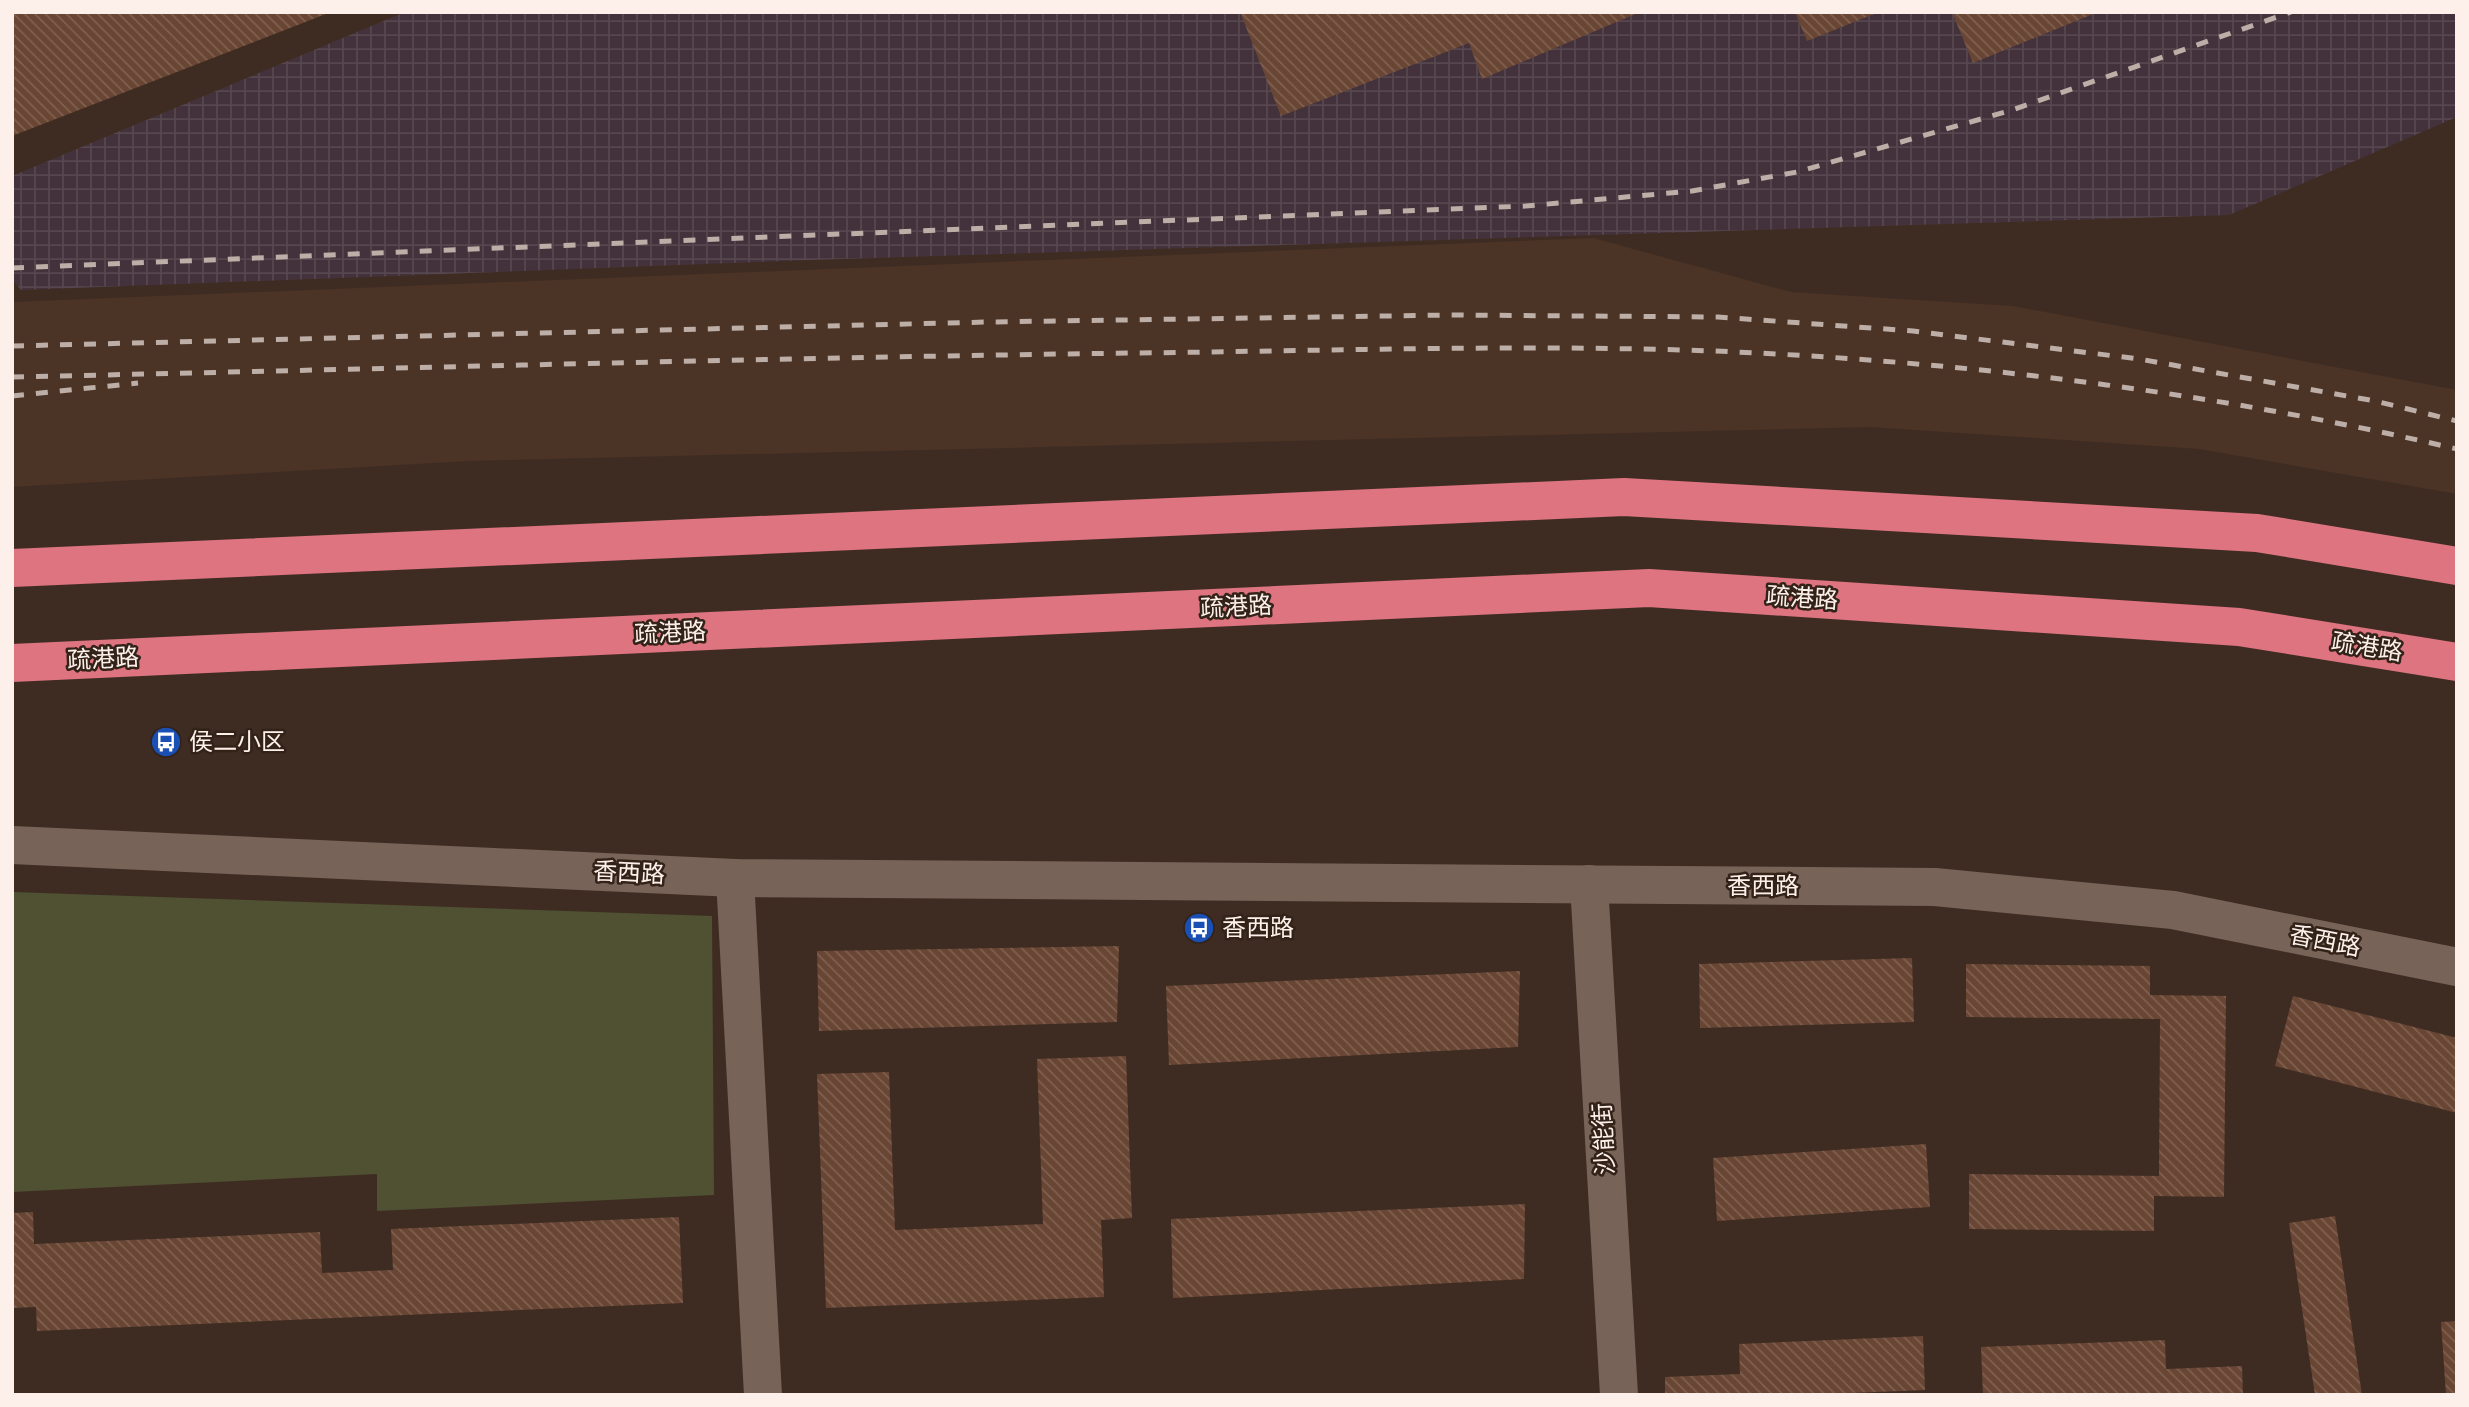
<svg xmlns="http://www.w3.org/2000/svg" width="2469" height="1407" viewBox="0 0 2469 1407" font-family="'Alegreya Sans','Noto Sans SC',sans-serif">
	<defs>
		<pattern id="industrial-grid" width="8" height="8" patternUnits="userSpaceOnUse" patternTransform="scale(1.75)"><rect width="8" height="8" fill="#43323b"/><path d="M0 4h8M4 0v8" fill="none" stroke="#56464e"/></pattern>
		<pattern id="building-back-hatch" width="6" height="6" patternUnits="userSpaceOnUse" patternTransform="scale(1.75)"><rect width="6" height="6" fill="#694533"/><path d="M-1 5l2 2M0 0l6 6M5-1l2 2" fill="none" stroke="#7f6051"/></pattern>
	</defs>
	<rect width="100%" height="100%" fill="#3e2c22"/>
	<polygon fill="url(#industrial-grid)" points="405,12 2457,12 2457,117 2229,215 810,260 21,290 12,279 12,176"/>
	<polygon fill="#4b3326" points="1593,238 1791,292 2013,306 2457,390 2457,494 2199,449 1870,427 470,461 12,487 12,302"/>
	<polygon fill="#4f5132" points="12,892 712,916 714,1195 377,1211 377,1174 12,1192"/>
	<g fill="url(#building-back-hatch)">
		<polygon points="12,12 331,12 12,136"/>
		<polygon points="1240,12 1640,12 1482,79 1469,43 1281,116"/>
		<polygon points="1795,12 1879,12 1807,41"/>
		<polygon points="1952,12 2098,12 1973,63"/>
		<polygon points="1119,946 1117,1022 819,1031 817,951"/>
		<polygon points="1912,958 1914,1022 1700,1028 1699,964"/>
		<polygon points="1966,964 2150,966 2150,995 2226,996 2224,1197 2154,1196 2154,1231 1969,1229 1969,1174 2159,1176 2160,1019 1966,1017"/>
		<polygon points="1520,971 1518,1047 1169,1065 1166,986"/>
		<polygon points="2293,996 2457,1038 2457,1113 2275,1066"/>
		<polygon points="1126,1056 1132,1218 1101,1220 1104,1297 826,1308 817,1074 889,1072 895,1230 1043,1224 1037,1059"/>
		<polygon points="1926,1144 1930,1207 1717,1221 1713,1158"/>
		<polygon points="1525,1204 1524,1279 1173,1298 1171,1219"/>
		<polygon points="33,1212 34,1244 320,1232 322,1273 393,1270 391,1229 679,1217 683,1303 37,1331 36,1307 12,1308 12,1213"/>
		<polygon points="2335,1216 2362,1395 2315,1395 2289,1223"/>
		<polygon points="2457,1321 2457,1395 2446,1395 2441,1322"/>
		<polygon points="1923,1336 1925,1390 1803,1395 1665,1395 1665,1377 1740,1374 1739,1344"/>
		<polygon points="2165,1340 2166,1369 2242,1366 2243,1395 1983,1395 1981,1347"/>
	</g>
	<g fill="none" stroke-linecap="round" stroke-linejoin="round">
		<g stroke="#786358" stroke-width="38">
			<polyline points="12,845 735,878 1935,887 2173,910 2457,967"/>
			<polyline points="735,878 763,1395"/>
			<polyline points="1589,884 1619,1395"/>
		</g>
		<g stroke="#dd7480" stroke-width="38">
			<polyline points="12,568 1624,497 2257,533 2457,566"/>
			<polyline points="12,663 1649,588 2239,627 2457,662"/>
		</g>
		<g stroke="#bdaea7" stroke-width="5" stroke-dasharray="12 12" stroke-linecap="butt">
			<polyline points="12,268 1526,206 1692,191 1797,172 2012,110 2291,12"/>
			<polyline points="12,346 988,322 1452,315 1718,317 1913,331 2139,359 2375,401 2457,421"/>
			<path d="M12,377C386,369 760,358 1133,353C1326,351 1520,344 1713,351C1962,361 2214,392 2457,449"/>
			<polyline points="12,396 138,383"/>
		</g>
	</g>
	<defs>
		<g id="bus-disc" transform="scale(1.575)"><circle r="9.5" fill="#1a4fb4" stroke="#332218"/><path d="M-5-6H5V4H4V6H2V4H-2V6H-4V4H-5ZM-3.5-4V0h7V-4ZM-3.5 1.2v1.5H-2V1.2ZM2 1.2v1.5H3.5V1.2Z" fill="#fff"/></g>
	</defs>
	<g fill-rule="evenodd">
		<use href="#bus-disc" x="166" y="742"/>
		<use href="#bus-disc" x="1199" y="928"/>
	</g>
	<g text-anchor="middle" stroke-width="5" stroke-linejoin="round" paint-order="stroke">
		<g font-size="24" fill="#fdf0ea" stroke="#332218">
			<text transform="translate(1802 598) rotate(4)" y="8">疏港路</text>
			<text transform="translate(1236 607) rotate(-3)" y="8">疏港路</text>
			<text transform="translate(670 633) rotate(-3)" y="8">疏港路</text>
			<text transform="translate(2367 647) rotate(9)" y="8">疏港路</text>
			<text transform="translate(103 659) rotate(-3)" y="8">疏港路</text>
			<text transform="translate(629 873) rotate(3)" y="8">香西路</text>
			<text x="1763" y="894">香西路</text>
			<text transform="translate(2325 941) rotate(11)" y="8">香西路</text>
			<text transform="translate(1604 1139) rotate(-93)" y="8">沙能街</text>
		</g>
		<g font-size="24" fill="#fdf0ea" stroke="#332218" text-anchor="start">
			<text x="189" y="750">侯二小区</text>
			<text x="1222" y="936">香西路</text>
		</g>
	</g>
	<rect width="2469" height="1407" fill="none" stroke="#fdf0ea" stroke-width="28"/>
</svg>
